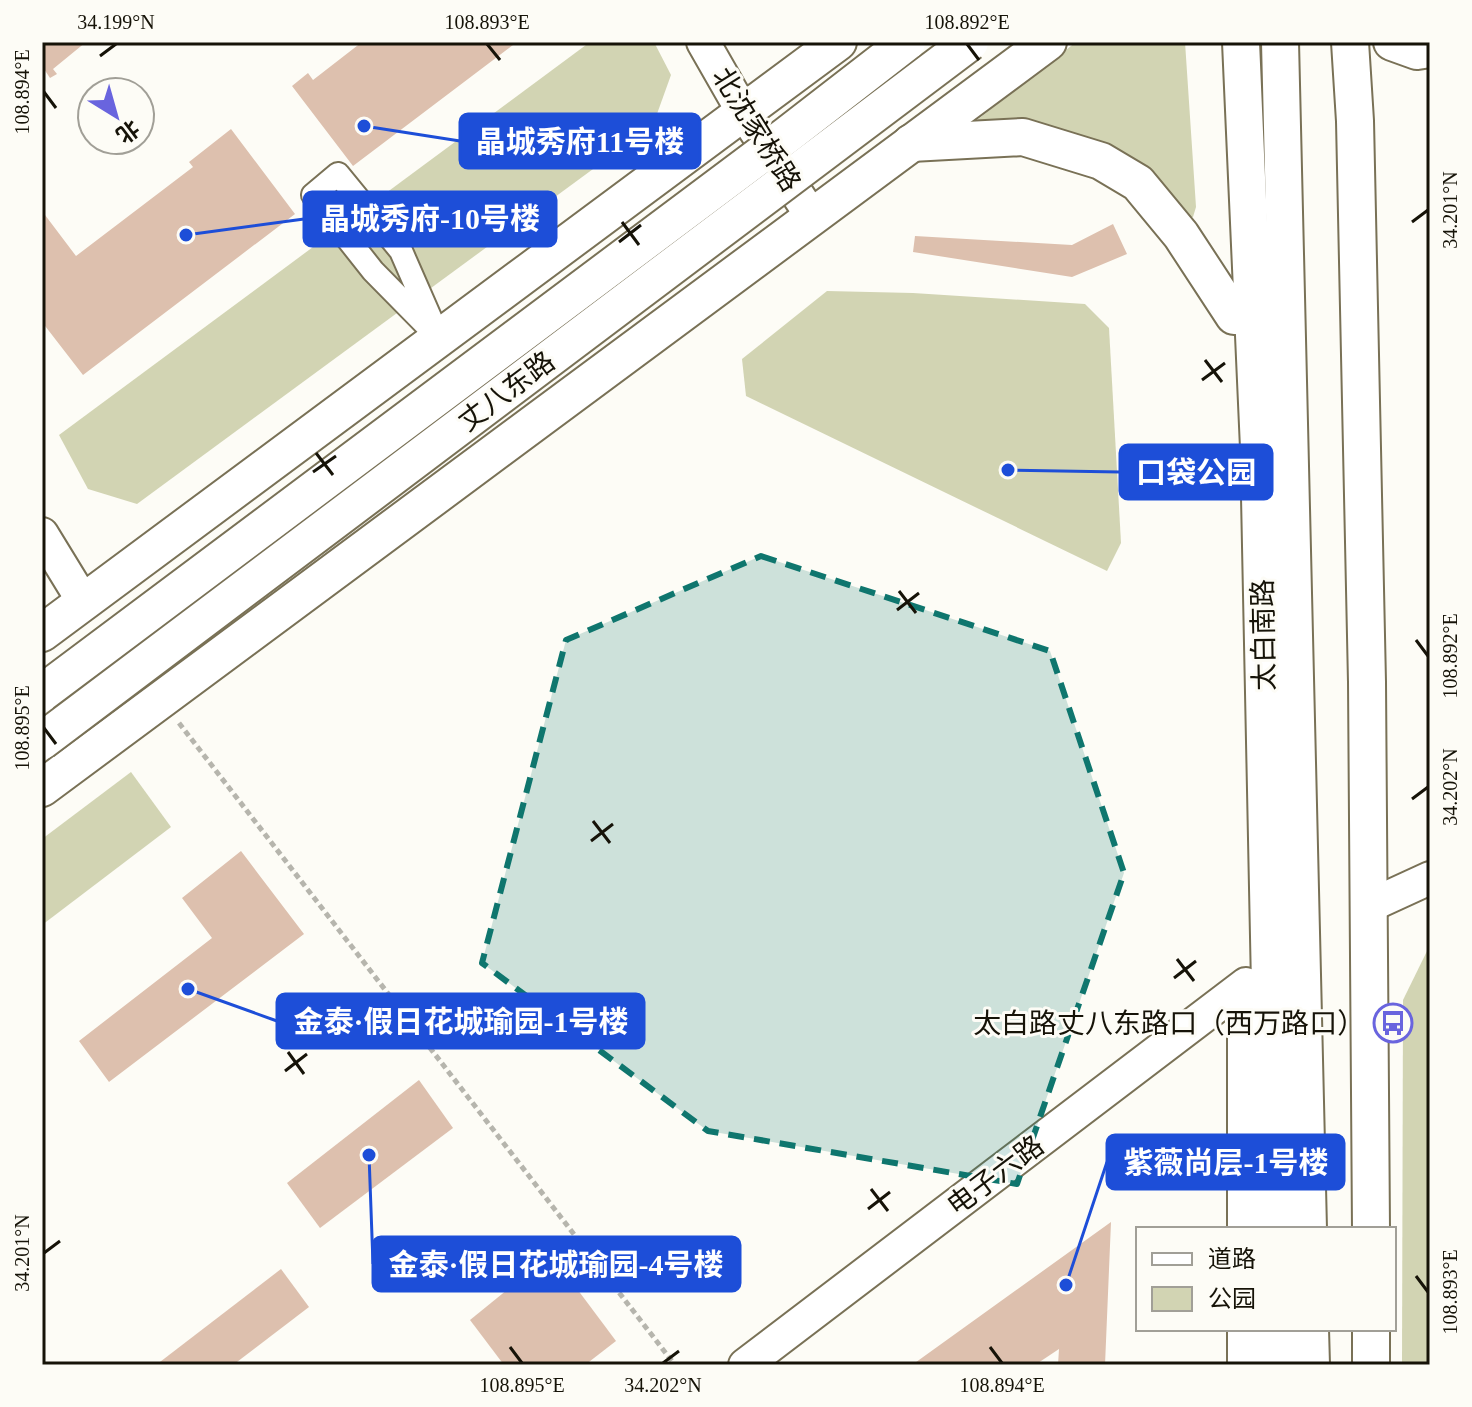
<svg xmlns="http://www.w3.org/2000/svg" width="1472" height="1407" viewBox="0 0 1472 1407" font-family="'Times New Roman','Noto Sans SC',serif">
	<rect width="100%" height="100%" fill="#fdfcf6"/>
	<g fill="#d2d4b3">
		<polygon points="590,42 654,42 671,75 653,125 137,504 88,489 59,435"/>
		<polygon points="1076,42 1185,42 1196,207 1193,217 1186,217 1157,181 1127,155 1019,122 977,120"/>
		<polygon points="827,291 913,293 1085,304 1109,328 1121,543 1107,571 746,396 742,359"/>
		<polygon points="131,772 171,827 42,925 42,839"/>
		<polygon points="1430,945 1429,1365 1402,1365 1403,1000"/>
	</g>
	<g fill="#ddc0ae">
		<polygon points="42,42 86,42 53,69 57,74 50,78 42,66"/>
		<polygon points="362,42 517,42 353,166 292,86 308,73 313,80"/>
		<polygon points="231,129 295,214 83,375 42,322 42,211 76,256 193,167 189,162"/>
		<polygon points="1113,224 1127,254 1072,277 913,252 915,236 1072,245"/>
		<polygon points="241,851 304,934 109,1082 79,1041 212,938 182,898"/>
		<polygon points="419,1080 453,1128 320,1228 287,1183"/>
		<polygon points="1111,1222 1105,1365 1058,1365 1059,1349 1035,1365 912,1365"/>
		<polygon points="551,1254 616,1341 585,1365 504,1365 470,1320"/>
		<polygon points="281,1269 309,1307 233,1365 156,1365"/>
	</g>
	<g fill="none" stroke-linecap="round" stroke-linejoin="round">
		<g stroke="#797156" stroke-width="26">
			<polygon id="street" points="338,174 401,251 439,338 373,271 313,195"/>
		</g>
		<g stroke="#797156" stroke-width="36">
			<g id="secondary">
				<polyline points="703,42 743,112 811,215"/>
				<polyline points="42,534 83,601"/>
				<polyline points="1369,906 1430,878"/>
				<polyline points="745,1365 1246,984"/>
			</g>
		</g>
		<g stroke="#797156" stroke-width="40">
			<g id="primary">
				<polyline points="1241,42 1259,448 1275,1229"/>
				<polyline points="1280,42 1308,1229"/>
				<polyline points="1350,42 1355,121 1367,682 1371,1229"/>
				<polyline points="1392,42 1417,51 1430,49"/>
				<polyline points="911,143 1023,137 1101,161 1138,183 1181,235 1234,316"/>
				<polyline points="42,633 838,42"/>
				<polyline points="42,788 1048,42"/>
				<polyline points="1246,1229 1246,1007"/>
				<polyline points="1277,1329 1278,1365"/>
				<polyline points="1310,1329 1311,1365"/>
				<polyline points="1246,1365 1246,1329"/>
				<polyline points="1371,1365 1371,1329"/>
			</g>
		</g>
		<polyline stroke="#b6b5ad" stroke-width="5" stroke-dasharray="6 4" stroke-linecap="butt" points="179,723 675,1365"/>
		<use href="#street" stroke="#fff" stroke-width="22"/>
		<use href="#secondary" stroke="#fff" stroke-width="32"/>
		<use href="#primary" stroke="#fff" stroke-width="36"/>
		<g stroke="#797156" stroke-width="40" stroke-linecap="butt">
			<g id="primary-bridge">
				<polyline points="42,693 787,135 907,42"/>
				<polyline points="42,741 970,42"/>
			</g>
		</g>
		<use href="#primary-bridge" stroke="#fff" stroke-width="36"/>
	</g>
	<path fill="#0f766e" fill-opacity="0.2" stroke="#0f766e" stroke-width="6" stroke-dasharray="16 10" stroke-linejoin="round" d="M761,556L1050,651L1124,873L1017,1184L708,1131L482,963L566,640Z"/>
	<path fill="none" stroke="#161308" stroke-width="3" d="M487,44L500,60M967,44L979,60M100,56L116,44M44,92L56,108M622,222L639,245M1412,222L1428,210M619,242L641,225M1205,360L1222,382M1202,380L1225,363M316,453L333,475M313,472L336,456M899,591L916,613M897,610L919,593M1416,640L1428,656M44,728L56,744M1412,799L1428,787M593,821L610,843M591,841L613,824M1177,959L1194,981M1174,978L1196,961M288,1052L304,1074M285,1071L307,1054M871,1189L888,1211M868,1209L890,1192M44,1253L60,1241M1416,1276L1428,1292M510,1347L522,1363M990,1347L1002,1363M663,1363L679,1351"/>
	<defs>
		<g id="bus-ring" transform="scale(2)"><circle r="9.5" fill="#fdfcf6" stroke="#6964de" stroke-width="1.5"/><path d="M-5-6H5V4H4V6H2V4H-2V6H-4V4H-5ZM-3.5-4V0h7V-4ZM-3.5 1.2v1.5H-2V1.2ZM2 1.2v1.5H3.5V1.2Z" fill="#6964de"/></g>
	</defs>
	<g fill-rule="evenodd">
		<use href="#bus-ring" x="1393" y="1023"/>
	</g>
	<g text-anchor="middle" stroke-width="6" stroke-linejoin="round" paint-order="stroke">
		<g font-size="28" fill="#161308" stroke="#fdfcf6">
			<text transform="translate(757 129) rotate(58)" y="10">北沈家桥路</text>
			<text transform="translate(506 391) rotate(-37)" y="10">丈八东路</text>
			<text transform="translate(1263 635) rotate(-91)" y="10">太白南路</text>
			<text transform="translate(995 1175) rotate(-37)" y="10">电子六路</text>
		</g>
		<g font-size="28" fill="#161308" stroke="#fdfcf6" text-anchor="end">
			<text x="1365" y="1033">太白路丈八东路口（西万路口）</text>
		</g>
	</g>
	<path fill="none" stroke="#1d4ed8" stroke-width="3" d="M364 126L460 141M186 235L304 219M1008 470L1120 472M188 989L277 1021M1066 1285L1107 1162M369 1155L373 1264"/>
	<g fill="#1d4ed8" stroke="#fdfcf6" stroke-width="3">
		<circle cx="364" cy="126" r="8"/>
		<circle cx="186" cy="235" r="8"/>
		<circle cx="1008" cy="470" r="8"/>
		<circle cx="188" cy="989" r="8"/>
		<circle cx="1066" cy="1285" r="8"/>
		<circle cx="369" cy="1155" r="8"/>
	</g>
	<g fill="#1d4ed8" stroke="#1d4ed8" stroke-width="3">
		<rect x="460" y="114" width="240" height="54" rx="8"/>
		<rect x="304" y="192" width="252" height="54" rx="8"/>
		<rect x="1120" y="445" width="152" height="54" rx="8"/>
		<rect x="277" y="994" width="367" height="54" rx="8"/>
		<rect x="1107" y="1135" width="237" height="54" rx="8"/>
		<rect x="373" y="1237" width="367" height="54" rx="8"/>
	</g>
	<g font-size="30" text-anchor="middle" font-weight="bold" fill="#fff">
		<text x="580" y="152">晶城秀府11号楼</text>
		<text x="430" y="229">晶城秀府-10号楼</text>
		<text x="1196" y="483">口袋公园</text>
		<text x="461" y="1032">金泰·假日花城瑜园-1号楼</text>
		<text x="1226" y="1173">紫薇尚层-1号楼</text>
		<text x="556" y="1275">金泰·假日花城瑜园-4号楼</text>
	</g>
	<rect width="1472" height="1407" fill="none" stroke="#fdfcf6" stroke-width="88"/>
	<rect x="1136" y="1227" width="260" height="104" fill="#fdfcf6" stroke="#a19f97" stroke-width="2"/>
	<rect x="1152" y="1253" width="40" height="12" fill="#ffffff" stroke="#a19f97" stroke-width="2"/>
	<text x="1208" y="1267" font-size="24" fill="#161308">道路</text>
	<rect x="1152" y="1287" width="40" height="24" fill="#d2d4b3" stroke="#a19f97" stroke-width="2"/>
	<text x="1208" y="1307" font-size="24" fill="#161308">公园</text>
	<g transform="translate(116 116) rotate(143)"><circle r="38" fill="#fdfcf6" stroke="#a19f97" stroke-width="2"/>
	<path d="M0-6L14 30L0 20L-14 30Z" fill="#6964de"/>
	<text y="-12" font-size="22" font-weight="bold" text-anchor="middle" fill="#161308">北</text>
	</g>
	<rect x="44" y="44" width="1384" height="1319" fill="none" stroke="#161308" stroke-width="3"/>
	<g font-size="20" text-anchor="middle" fill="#161308">
		<text x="116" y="29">34.199°N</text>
		<text x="487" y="29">108.893°E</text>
		<text x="967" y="29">108.892°E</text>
		<text transform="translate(22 92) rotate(-90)" y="7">108.894°E</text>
		<text transform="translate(1450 210) rotate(-90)" y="7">34.201°N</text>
		<text transform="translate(1450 656) rotate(-90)" y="7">108.892°E</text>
		<text transform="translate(22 728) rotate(-90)" y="7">108.895°E</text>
		<text transform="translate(1450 787) rotate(-90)" y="7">34.202°N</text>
		<text transform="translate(22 1253) rotate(-90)" y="7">34.201°N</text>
		<text transform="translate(1450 1292) rotate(-90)" y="7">108.893°E</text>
		<text x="522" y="1392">108.895°E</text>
		<text x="663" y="1392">34.202°N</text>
		<text x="1002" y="1392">108.894°E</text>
	</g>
</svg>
